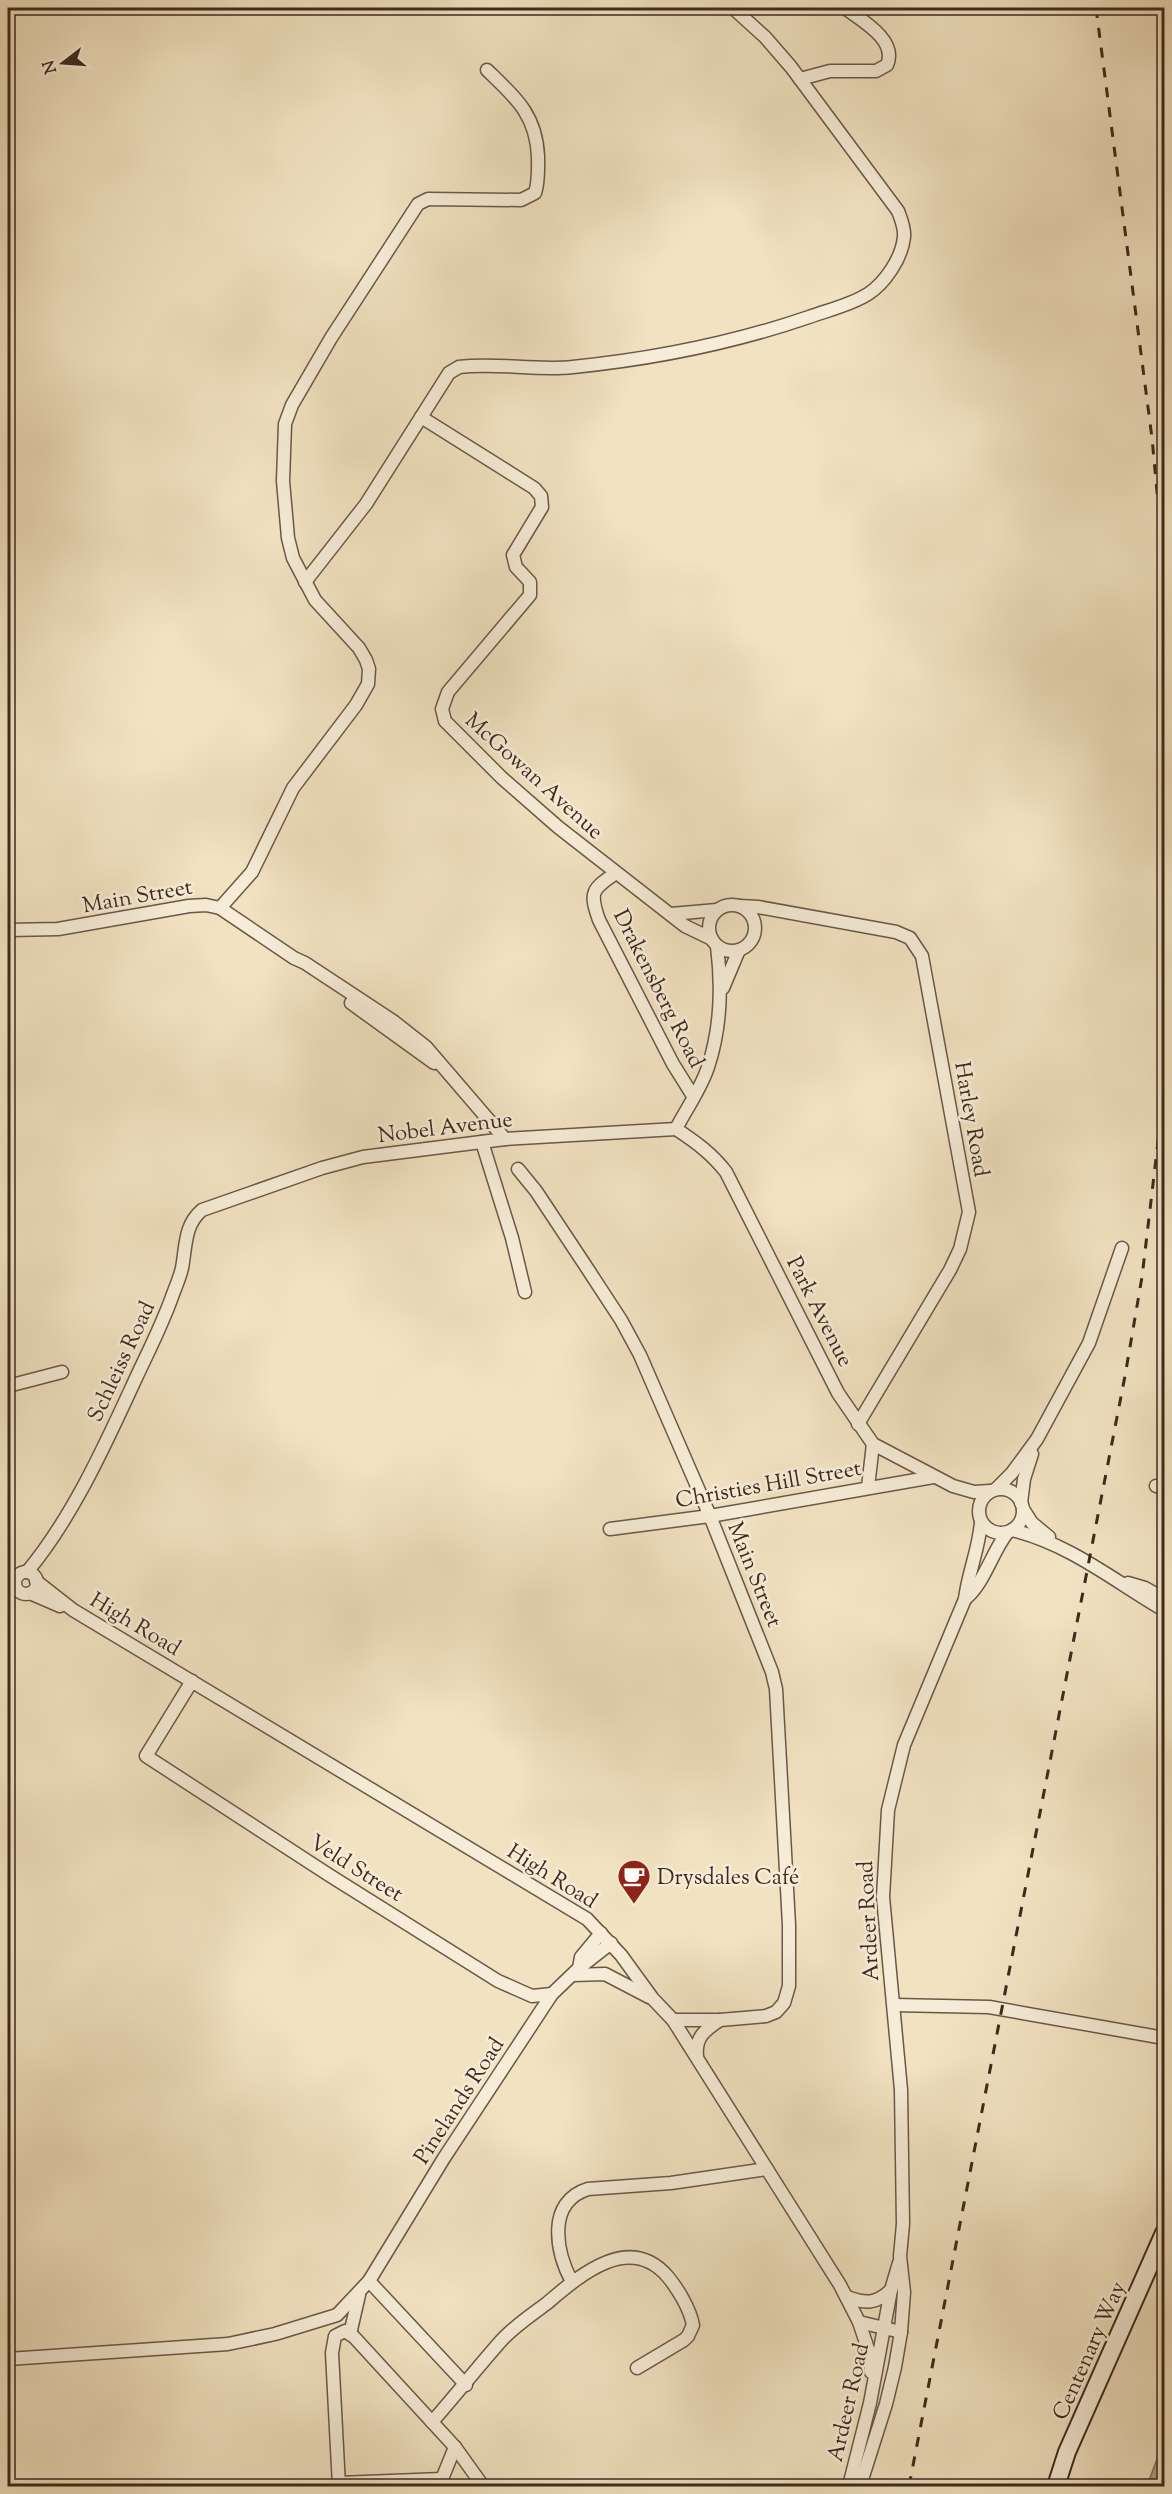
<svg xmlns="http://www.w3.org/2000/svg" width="1172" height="2494" viewBox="0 0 1172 2494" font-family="'Sorts Mill Goudy',serif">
	<rect width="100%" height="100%" fill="#f1e2c1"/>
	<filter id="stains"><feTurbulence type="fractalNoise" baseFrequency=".00333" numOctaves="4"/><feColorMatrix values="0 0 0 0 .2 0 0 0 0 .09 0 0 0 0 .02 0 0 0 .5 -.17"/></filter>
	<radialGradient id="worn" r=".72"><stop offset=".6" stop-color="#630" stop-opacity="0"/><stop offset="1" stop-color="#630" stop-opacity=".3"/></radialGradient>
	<polygon fill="#b4a38a" stroke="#84735f" stroke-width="1.5" points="1164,2440 1164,2486 1147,2486"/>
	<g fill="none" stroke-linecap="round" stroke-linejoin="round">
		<g stroke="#6a5847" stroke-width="15">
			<g id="minor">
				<path d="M800,79L830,71H876L887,65C898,40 861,20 845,8"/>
				<polyline points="421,417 534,488 541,496 542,507 513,555 516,567 530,582 530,595 448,692 442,709 445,721 502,778 558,827 685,926 712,939"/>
				<path d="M305,582L366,504L449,373L459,367C496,362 535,371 573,367C652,359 733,343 809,317C828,310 851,305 868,294C885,283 902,258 904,237C905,228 901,219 898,211L791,67L765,37L733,8"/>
				<path d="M616,873C592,889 589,892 599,920L673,1064L693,1096"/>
				<circle cx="732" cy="928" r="23"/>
				<polyline points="740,906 758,907 896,932 910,938 922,956 969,1212 960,1249 950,1270 858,1424"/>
				<path d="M220,908L252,872L293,788L356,705L368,684L369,669L366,660L359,648L315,600L293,558L288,538L283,481L285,424L292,405L331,338L418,204L428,199L521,200L535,193C539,181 538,168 538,156C536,114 515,97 487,70"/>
				<polyline points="671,914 717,910"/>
				<polyline points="8,930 58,929 189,906 206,905 220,908 294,958 305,963 393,1021 426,1047 505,1139"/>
				<polyline points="723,988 739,950"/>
				<polyline points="351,1003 434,1063"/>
				<path d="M676,1129C696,1142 712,1154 726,1172L838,1393L873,1444L953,1486L974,1492L990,1491"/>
				<path d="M676,1129C686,1109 701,1089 708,1067C721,1028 722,986 717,946"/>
				<polyline points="482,1142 512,1238 525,1292"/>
				<polyline points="518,1169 536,1191 587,1268 621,1320 640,1355 710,1516 772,1672 776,1689 789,1925 789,1986 784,2003 776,2012 766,2016 720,2020 673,2020"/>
				<polyline points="8,1386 62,1372"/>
				<polyline points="1156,1486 1164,1488"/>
				<polyline points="868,1487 873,1444"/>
				<circle cx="1001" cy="1511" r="22"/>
				<polyline points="996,1489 1012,1473 1037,1439 1089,1343 1122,1248"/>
				<polyline points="1021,1503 1024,1479 1032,1454"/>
				<polyline points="1023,1509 1032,1523 1049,1537"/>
				<polyline points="610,1529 710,1516 933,1477"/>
				<path d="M1012,1530C1070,1544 1114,1581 1164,1610"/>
				<path d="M27,1572C73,1517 106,1443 136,1378C149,1350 163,1323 173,1294C176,1286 180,1277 182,1268C186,1247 184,1225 202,1210L322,1168L363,1157L505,1139L676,1129"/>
				<circle cx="26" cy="1583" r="11"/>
				<polyline points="36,1581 73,1610 587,1919 621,1955 653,1999 673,2020 840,2285 859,2322 901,2332"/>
				<polyline points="1128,1583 1145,1588 1164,1599"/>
				<polyline points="30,1593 60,1606"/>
				<path d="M965,1599C984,1584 992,1552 1007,1533"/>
				<polyline points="192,1681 146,1756 329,1875 498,1981 532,1996 552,1994"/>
				<polyline points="579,1968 581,1957 601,1933"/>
				<polyline points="573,1975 605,1974 649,1997"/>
				<polyline points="894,2005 989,2007 1164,2038"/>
				<path d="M697,2056C695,2037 705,2030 720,2020"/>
				<polyline points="369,2281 466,2385"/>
				<path d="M572,2282C556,2252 546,2202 588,2189L671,2183L767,2169"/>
				<path d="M847,2297C866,2304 876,2304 891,2290"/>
				<polyline points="859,2322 869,2352 871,2372"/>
				<polyline points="350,2334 359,2295"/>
				<polyline points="8,2359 228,2344 275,2334 337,2315 369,2281 444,2158 552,1994 579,1968 611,1943"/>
				<path d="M432,2422C455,2396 477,2368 500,2342C513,2327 530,2316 546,2304C578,2277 629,2231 668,2277C678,2289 690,2309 693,2325L688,2336L684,2340L637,2368"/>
				<polyline points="339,2483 442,2479"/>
				<polyline points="443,2485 442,2479 455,2447"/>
				<polyline points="339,2486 332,2353 335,2336 345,2331 354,2337 455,2447 483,2486"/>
				<polyline points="849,2486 870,2403 891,2290 899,2263"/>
				<path d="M860,2486L886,2404L895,2367L901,2332L904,2292L900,2256L903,2224L901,2090L883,1897L888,1810L904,1745L965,1599C968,1573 979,1549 981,1522"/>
			</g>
		</g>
		<g stroke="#3d2a1e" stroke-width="20">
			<polyline id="secondary" points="1056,2486 1067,2452 1164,2233"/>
		</g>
		<use href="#minor" stroke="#f6ecd7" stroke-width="12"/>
		<use href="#secondary" stroke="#f6ecd7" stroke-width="16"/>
		<g stroke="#3d2a1e" stroke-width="3" stroke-dasharray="10 10" stroke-linecap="butt">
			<polyline points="1096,8 1152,438 1164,567"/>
			<polyline points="909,2486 1125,1376 1142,1277 1164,1091"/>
		</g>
	</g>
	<defs>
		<g id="cafe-pin" transform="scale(1.725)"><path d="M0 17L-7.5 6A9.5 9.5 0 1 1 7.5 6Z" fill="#8f2418" stroke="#f6ecd7"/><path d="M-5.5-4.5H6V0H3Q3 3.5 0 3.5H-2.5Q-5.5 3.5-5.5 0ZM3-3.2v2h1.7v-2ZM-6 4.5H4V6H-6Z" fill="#fff"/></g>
	</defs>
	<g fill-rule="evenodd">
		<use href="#cafe-pin" x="634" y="1876"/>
	</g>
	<g text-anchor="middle" stroke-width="5" stroke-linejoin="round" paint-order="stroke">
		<g font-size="22" fill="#3d2a1e" stroke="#f6ecd7">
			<text transform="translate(535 775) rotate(42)" y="8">McGowan Avenue</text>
			<text transform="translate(137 895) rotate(-10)" y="8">Main Street</text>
			<text transform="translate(660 988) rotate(63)" y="8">Drakensberg Road</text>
			<text transform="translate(973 1119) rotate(80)" y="8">Harley Road</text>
			<text transform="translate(445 1126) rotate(-7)" y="8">Nobel Avenue</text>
			<text transform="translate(821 1311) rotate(63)" y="8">Park Avenue</text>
			<text transform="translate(120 1361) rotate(-65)" y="8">Schleiss Road</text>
			<text transform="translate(768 1483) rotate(-10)" y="8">Christies Hill Street</text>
			<text transform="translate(756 1574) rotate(68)" y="8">Main Street</text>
			<text transform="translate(136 1623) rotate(31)" y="8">High Road</text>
			<text transform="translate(357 1867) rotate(32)" y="8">Veld Street</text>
			<text transform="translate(553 1875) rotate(32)" y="8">High Road</text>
			<text transform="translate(867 1921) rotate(-93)" y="8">Ardeer Road</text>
			<text transform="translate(458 2100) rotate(-57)" y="8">Pinelands Road</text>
			<text transform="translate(1088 2350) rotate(-66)" y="8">Centenary Way</text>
			<text transform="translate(847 2402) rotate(-77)" y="8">Ardeer Road</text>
		</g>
		<g font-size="22" fill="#3d2a1e" stroke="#f6ecd7" text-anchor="start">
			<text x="657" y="1884">Drysdales Café</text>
		</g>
	</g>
	<rect width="1172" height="2494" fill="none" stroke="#f1e2c1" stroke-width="30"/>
	<rect x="9" y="9" width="1154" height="2476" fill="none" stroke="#3d2a1e" stroke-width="3"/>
	<rect x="15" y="15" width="1142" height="2464" fill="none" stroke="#3d2a1e" stroke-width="1.5"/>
	<g transform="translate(63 63) rotate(253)" stroke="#f6ecd7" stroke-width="4.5" paint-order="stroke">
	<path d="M0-4.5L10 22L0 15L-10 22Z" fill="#3d2a1e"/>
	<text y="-9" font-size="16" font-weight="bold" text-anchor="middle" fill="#3d2a1e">N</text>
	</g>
	<rect width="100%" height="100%" filter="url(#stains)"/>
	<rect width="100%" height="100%" fill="url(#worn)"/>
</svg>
